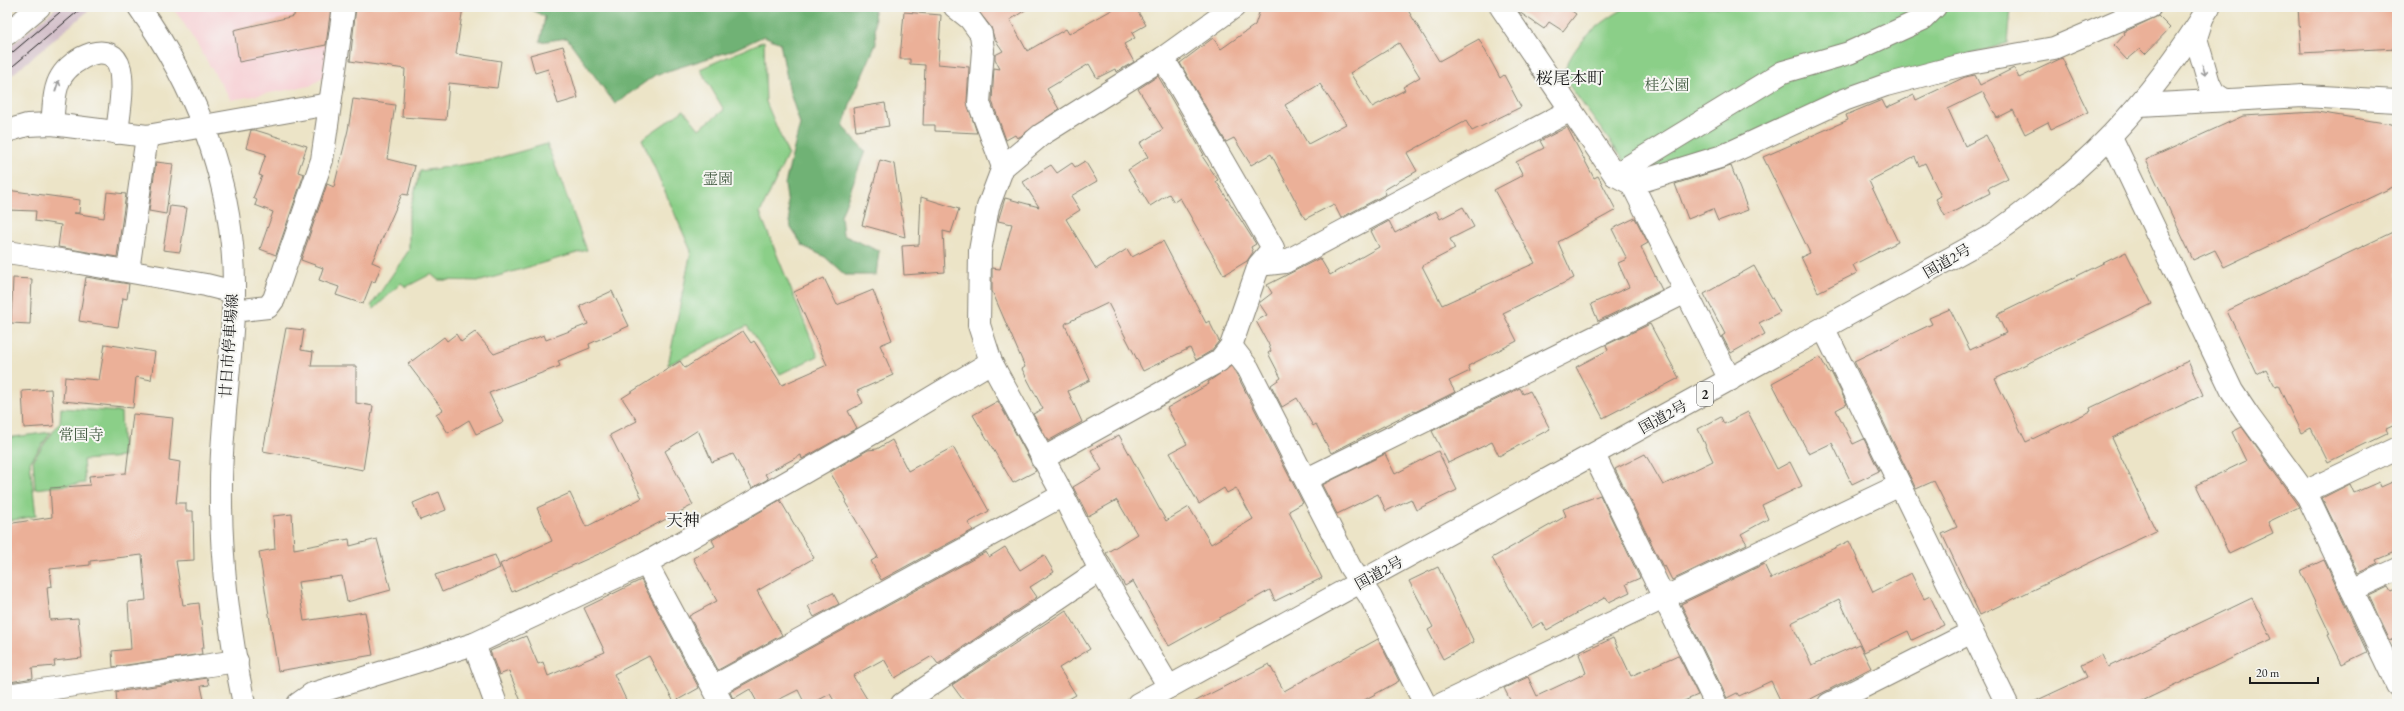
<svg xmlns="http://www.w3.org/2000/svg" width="2404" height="711" viewBox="0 0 2404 711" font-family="'EB Garamond','Noto Serif JP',serif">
	<rect width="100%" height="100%" fill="#f6f6f2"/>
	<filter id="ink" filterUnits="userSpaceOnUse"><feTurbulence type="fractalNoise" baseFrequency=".025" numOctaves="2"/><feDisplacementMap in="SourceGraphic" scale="8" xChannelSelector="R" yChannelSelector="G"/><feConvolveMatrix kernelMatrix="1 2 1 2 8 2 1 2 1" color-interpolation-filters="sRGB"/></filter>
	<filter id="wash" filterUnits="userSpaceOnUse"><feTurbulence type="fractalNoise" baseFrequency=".012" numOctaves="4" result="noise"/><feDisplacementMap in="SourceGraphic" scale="16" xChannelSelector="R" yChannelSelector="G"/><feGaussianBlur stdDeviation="0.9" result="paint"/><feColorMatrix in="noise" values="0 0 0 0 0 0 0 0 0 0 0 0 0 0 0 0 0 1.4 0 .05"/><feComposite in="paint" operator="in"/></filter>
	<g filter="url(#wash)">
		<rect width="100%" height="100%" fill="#ece4c7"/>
		<polygon fill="#f7cfd4" points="171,7 334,7 325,76 310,86 231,100 181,19"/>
		<polygon fill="#d2bdc8" points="57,7 93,7 7,79 7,49"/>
		<g fill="#8bcf88" stroke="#547652">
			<path d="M1627,7H2011L2008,43L1864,87L1721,152L1639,172L1631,170L1563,77C1570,45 1600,22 1627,7Z"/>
			<polygon points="764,41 766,102 788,154 760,213 818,356 780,374 747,326 668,365 691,251 642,139 684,110 699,129 724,110 700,69"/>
			<polygon points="547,144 587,250 481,281 438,280 431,274 406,287 401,283 374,309 371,306 409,250 409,214 420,171 487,161"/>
			<polygon points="61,408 121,412 123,457 83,460 85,483 35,489 33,460 60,422"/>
			<polygon points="51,432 30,462 36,516 8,521 7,438"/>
		</g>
		<polygon fill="#70b274" stroke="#466748" points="527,7 874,7 876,44 852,99 843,127 865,151 841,216 843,235 879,251 876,275 845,275 825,257 803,246 791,228 785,184 800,124 790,93 780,43 764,36 731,51 655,75 615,104 567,38 540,42 545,17"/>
		<g id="blocks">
			<g fill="#ebb098" fill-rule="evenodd">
				<polygon points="295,7 331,7 326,45 239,62 234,30 294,16"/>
				<polygon points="356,7 463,7 456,54 501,61 497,88 449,83 446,120 402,117 405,69 350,61"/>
				<polygon points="975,7 1030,7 1010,20 1027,51 1066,29 1069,34 1117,7 1135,7 1146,25 1132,33 1135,38 1124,44 1134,62 1116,72 1115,69 1097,78 1089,64 1047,89 1059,109 1021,136 1017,138 1015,135 1006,140 992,101 994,68 1000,69 995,59 995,55 1003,51 994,38 991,27"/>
				<path d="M1261,7H1406L1439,61L1479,39L1500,78L1504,75L1521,107L1472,131L1466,121L1407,153L1417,171L1384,190L1386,194L1341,218L1334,204L1305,219L1271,154L1251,165L1234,138L1226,142L1180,63L1213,38L1221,49L1255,25ZM1399,43L1420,77L1403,87L1405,90L1372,107L1350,73ZM1320,84L1346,124L1308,144L1285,105Z"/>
				<polygon points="1516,7 1566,7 1576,14 1563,31 1549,22 1544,29 1519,12"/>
				<polygon points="2298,7 2397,7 2397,48 2301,53"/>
				<polygon points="904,12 941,15 938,64 969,67 967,102 977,133 935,131 935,125 923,125 925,65 910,64 910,59 900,59"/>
				<polygon points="2158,16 2170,28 2145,54 2140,49 2127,60 2114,46 2125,34 2124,32"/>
				<polygon points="563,46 578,98 558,104 548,69 535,73 530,55"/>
				<polygon points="2062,58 2088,112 2051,129 2048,122 2025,134 2013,110 1997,118 1983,92 1948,109 1965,146 1986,135 2008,178 1988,188 1990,193 1945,216 1936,199 1941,196 1925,163 1919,166 1915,157 1869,181 1898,242 1853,265 1857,273 1818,292 1801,257 1810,253 1763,157 1848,120 1846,115 1882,100 1886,108 1914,95 1916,100 1965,77 1975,75 1980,85 2014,68 2019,78"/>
				<polygon points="1158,76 1204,155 1202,156 1218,180 1216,181 1256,244 1251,247 1253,252 1247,261 1224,275 1180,198 1174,202 1169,194 1150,206 1128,170 1148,157 1140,143 1163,129 1138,89"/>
				<polygon points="353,99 395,105 387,159 415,166 408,195 402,194 372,262 381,266 375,282 372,281 363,304 336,295 339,287 319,280 323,268 301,260 327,184 334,187 348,130"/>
				<polygon points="885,103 889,126 856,131 853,108"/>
				<polygon points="2317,112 2397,125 2397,185 2224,267 2215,250 2193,260 2146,160 2243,116"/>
				<polygon points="1567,127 1594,178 1598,176 1616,210 1558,242 1574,278 1503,313 1517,341 1468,366 1470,371 1449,381 1455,392 1415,412 1413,411 1331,453 1316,424 1313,426 1297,398 1282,407 1271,385 1281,378 1268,353 1271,351 1268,343 1256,321 1267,315 1259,303 1272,293 1267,285 1320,258 1330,275 1379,247 1371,231 1389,221 1395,233 1436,211 1440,219 1463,207 1474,227 1450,239 1455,249 1422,266 1442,305 1535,263 1494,190 1523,175 1516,162 1544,148 1540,141"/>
				<polygon points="251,130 255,130 307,146 298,172 304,174 276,255 260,249 273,212 255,205 257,200 253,198 262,176 259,175 266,154 246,148"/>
				<polygon points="880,160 894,164 905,237 862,225"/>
				<polygon points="1085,161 1097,181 1071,196 1080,210 1066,219 1096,269 1127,249 1132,257 1163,241 1206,323 1209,321 1219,341 1211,351 1196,360 1190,348 1143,371 1108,303 1066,323 1065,325 1090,380 1068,391 1082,422 1048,441 1033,414 1043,409 1022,369 1025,367 992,291 992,268 1000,269 1012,224 998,221 1005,198 1039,207 1023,182 1051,165 1057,173 1072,163 1075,167"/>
				<polygon points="156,162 173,164 166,214 149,211"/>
				<polygon points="1731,166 1748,210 1718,221 1713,209 1688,219 1675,184"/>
				<polygon points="7,190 80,200 79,213 74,213 104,218 107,192 126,194 117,257 58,247 61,225 35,221 36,211 7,210"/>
				<polygon points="921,197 959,209 951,233 943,231 945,272 904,275 902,246 919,245"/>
				<polygon points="170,206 187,208 180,252 163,250"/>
				<polygon points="1635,218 1648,243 1641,247 1662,290 1598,321 1591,304 1629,287 1618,263 1627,259 1612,229"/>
				<polygon points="2397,230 2397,424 2386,429 2388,433 2328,462 2311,428 2301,433 2278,385 2275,386 2266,369 2257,374 2227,311"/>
				<polygon points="2126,252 2152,304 1995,379 2026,442 2091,411 2090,408 2188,361 2203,395 2112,438 2156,531 1980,615 1942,534 1957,527 1934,481 1916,489 1854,361 1932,324 1929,318 1950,309 1970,350 2006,333 1997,315"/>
				<polygon points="1754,266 1780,312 1759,323 1765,334 1731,353 1722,336 1725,334 1704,294"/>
				<polygon points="86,277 129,284 127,299 123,298 118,327 79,321"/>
				<polygon points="13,278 32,279 30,324 11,323"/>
				<polygon points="824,278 837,305 873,290 892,340 880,345 893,375 857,391 863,403 848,411 857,428 802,459 801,455 765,474 768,479 752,488 733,454 712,462 698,430 665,451 693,505 601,553 512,592 500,564 552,541 537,508 570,493 586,527 642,498 610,435 637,421 622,398 680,361 685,368 743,331 751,343 754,341 782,385 827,365 794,292"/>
				<polygon points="612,291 629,326 589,344 590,348 558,361 560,366 489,393 503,422 476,434 469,420 448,433 436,414 443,410 408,364 444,337 447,341 456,334 461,342 475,332 494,354 544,335 546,340 588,324 580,306"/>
				<polygon points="1650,324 1679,378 1603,418 1576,367 1608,350 1606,345"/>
				<polygon points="286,328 304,330 301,350 313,352 311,366 356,366 356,403 373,406 363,470 263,451"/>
				<polygon points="105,344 155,352 151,380 136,377 133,408 63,401 65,377 99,380"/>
				<polygon points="1820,357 1829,373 1831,372 1847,404 1836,410 1853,444 1864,439 1879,471 1852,484 1832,443 1809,454 1772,383"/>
				<polygon points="1231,366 1237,375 1303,503 1289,511 1322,578 1275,601 1270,590 1169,646 1133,581 1125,586 1106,553 1137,534 1117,500 1088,516 1073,487 1102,470 1091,450 1119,435 1166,521 1189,507 1211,544 1253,519 1236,488 1227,493 1224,488 1199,504 1170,453 1187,444 1167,408 1209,384 1208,382"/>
				<polygon points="1520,388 1523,394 1530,391 1550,429 1499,456 1492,442 1448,463 1432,431"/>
				<polygon points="51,389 54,426 24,428 22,391"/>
				<polygon points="998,401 1036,471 1013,483 973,415"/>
				<polygon points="1748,412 1777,469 1790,462 1802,486 1762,505 1768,519 1741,534 1747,544 1672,580 1665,566 1663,567 1615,469 1645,454 1663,485 1713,461 1698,429 1721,417 1724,424"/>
				<polygon points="133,414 173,418 169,460 180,462 176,503 186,503 186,511 193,511 194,560 176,561 183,605 199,603 204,648 201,648 202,654 113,667 112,651 131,649 128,602 146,600 142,555 90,561 90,565 50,569 52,586 47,587 50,620 78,618 82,658 54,661 55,666 32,668 33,678 10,682 7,655 7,524 52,517 50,488 90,485 89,476 126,473"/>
				<polygon points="2242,427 2299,507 2268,522 2273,533 2229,554 2196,485 2246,461 2232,432"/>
				<polygon points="892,440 908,471 953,447 989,511 968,523 973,530 881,580 871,561 878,557 845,502 847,501 830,472 868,450 877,449"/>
				<polygon points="1438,451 1457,490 1416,510 1411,499 1386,511 1378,494 1337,514 1322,485 1385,454 1395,474"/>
				<polygon points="2397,480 2397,551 2376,560 2378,564 2358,573 2322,498 2350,484 2354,493 2379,482 2381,487"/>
				<polygon points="439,492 446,510 420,520 413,503"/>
				<polygon points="1600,495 1640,578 1626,584 1630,592 1609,602 1606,597 1547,630 1542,622 1532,628 1492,558 1566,516 1563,509"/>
				<polygon points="780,500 814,558 757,591 782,635 718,670 689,616 717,601 693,558 715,546 712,540"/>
				<polygon points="292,514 294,549 349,539 350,546 377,539 391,590 347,602 342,576 298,582 304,621 365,612 373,655 278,671 259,552 275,549 273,516"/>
				<polygon points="1849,541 1873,592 1911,573 1924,599 1930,596 1944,625 1912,640 1908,631 1864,652 1839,599 1791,623 1812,665 1859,644 1871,668 1801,704 1782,704 1771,681 1739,696 1737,693 1727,698 1681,604 1764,564 1771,579"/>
				<polygon points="1005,547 1020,570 1044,555 1054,572 1030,587 1037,597 938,664 932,656 895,678 884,659 853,676 870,704 836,704 830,694 811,704 805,704 798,690 770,704 758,704 750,689 733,699 730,692 986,552 989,557"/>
				<polygon points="495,555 500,568 442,592 435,575"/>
				<polygon points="2324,560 2367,652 2342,664 2328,635 2330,634 2300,571"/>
				<polygon points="1438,567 1474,642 1443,659 1428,630 1433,627 1409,581"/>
				<polygon points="641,580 699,688 674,702 649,656 614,674 628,704 522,704 509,671 499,675 490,651 526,636 538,664 543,662 548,676 605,652 584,608"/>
				<polygon points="2388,587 2391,592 2397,589 2397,638 2390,641 2369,596"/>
				<polygon points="833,593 839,604 814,617 808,606"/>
				<polygon points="2252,598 2272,639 2136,704 2029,704 2087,677 2081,665 2102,655 2108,667"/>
				<polygon points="1066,610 1090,649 1059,668 1076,695 1060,704 966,704 952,685"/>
				<polygon points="1613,638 1631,676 1678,655 1698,695 1677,704 1512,704 1504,688 1528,677 1537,696 1586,673 1579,654"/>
				<polygon points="1378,639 1399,681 1357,704 1190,704 1269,664 1284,691"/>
				<polygon points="207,678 209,685 201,686 204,700 185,704 117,704 116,692"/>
			</g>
		</g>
	</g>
	<g filter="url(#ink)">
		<use href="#blocks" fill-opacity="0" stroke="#848072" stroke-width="1"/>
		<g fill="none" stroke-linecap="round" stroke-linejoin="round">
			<g stroke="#848072" stroke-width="24">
				<g id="minor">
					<polyline points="955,7 970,19 981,34 983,50 979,103 1003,167"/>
					<polyline points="1501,7 1615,175 1632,184 1730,380"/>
					<polyline points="2202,19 2196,38 2209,83 2214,93 2223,99 2234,101"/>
					<polyline points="7,34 39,7"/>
					<polyline points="2140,105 2303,96 2397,101"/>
					<path d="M52,124C54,109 53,90 61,77C72,58 112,37 120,69C124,89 119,114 117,133"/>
					<polyline points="7,131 27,125 52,124 147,136 329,104"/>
					<polyline points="2111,137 2232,391 2248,415 2308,497 2397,685"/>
					<polyline points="1615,175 1783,72 1849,53 1923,19 1935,7"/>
					<polyline points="1632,184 1723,156 1844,100 1886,85 1970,63 2054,48 2150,7"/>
					<polyline points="7,252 80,263 206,285 234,292"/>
					<polyline points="1259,265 1285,262 1571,110"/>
					<polyline points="128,271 147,136"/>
					<polyline points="233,311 268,307 274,299 322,160 344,7"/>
					<polyline points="1824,329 2007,704"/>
					<polyline points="1231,346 1248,368 1350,567 1371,598 1425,704"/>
					<polyline points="1594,455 1716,704"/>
					<polyline points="1042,459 1219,361 1231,346 1259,265 1273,248 1163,58"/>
					<polyline points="1307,479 1686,292"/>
					<polyline points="2305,492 2397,448"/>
					<polyline points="646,563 722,704"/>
					<polyline points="2352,590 2397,569"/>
					<polyline points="474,644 496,704"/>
					<polyline points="713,687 1063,495"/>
					<polyline points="1169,687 1100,570 1063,495 991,362 979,325 980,251 988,207 1003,167 1041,135 1163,58 1234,7"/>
					<polyline points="7,695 237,661"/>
					<polyline points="298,704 312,694 474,644 646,563 871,434 991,362"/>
					<polyline points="902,704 1100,570"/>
					<polyline points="1442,704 1900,485"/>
					<polyline points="1829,704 1972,632"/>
				</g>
			</g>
			<g stroke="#848072" stroke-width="24">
				<path id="major" d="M139,7C198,91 235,187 234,290C233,355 221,420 221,485C220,559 229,632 244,704"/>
			</g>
			<g stroke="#848072" stroke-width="24">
				<path id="highway" d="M1138,704L1991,236C2085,171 2149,104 2209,7"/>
			</g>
			<use href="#minor" stroke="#fff" stroke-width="22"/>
			<use href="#major" stroke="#fff" stroke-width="22"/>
			<use href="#highway" stroke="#fff" stroke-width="22"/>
			<g stroke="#1c1c1c" stroke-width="1">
				<polyline points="7,57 66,7"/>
				<polyline points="7,71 83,7"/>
			</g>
		</g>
		<defs><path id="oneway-shaft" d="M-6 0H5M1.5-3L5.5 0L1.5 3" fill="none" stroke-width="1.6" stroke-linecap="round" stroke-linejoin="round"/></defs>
		<g stroke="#999">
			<use href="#oneway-shaft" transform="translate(2204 70) rotate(73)"/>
			<use href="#oneway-shaft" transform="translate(57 86) rotate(-72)"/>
		</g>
	</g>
	<g text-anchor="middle" stroke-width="4" stroke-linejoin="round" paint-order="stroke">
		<rect fill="#f6f6f2" stroke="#5d5d5c" stroke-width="1" x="1697" y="382" width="16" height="24" rx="3"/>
		<g font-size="14" font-weight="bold" fill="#1c1c1c">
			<text x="1705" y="399">2</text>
		</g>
		<g font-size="15" fill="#435b42" stroke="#f6f6f2">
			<text x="1667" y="90">桂公園</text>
			<text x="718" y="184">霊園</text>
			<text x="81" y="440">常国寺</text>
		</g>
		<g font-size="15" fill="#1c1c1c" stroke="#f6f6f2">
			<text transform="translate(1947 261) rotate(-30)" y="5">国道2号</text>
			<text transform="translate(229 346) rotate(-86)" y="5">廿日市停車場線</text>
			<text transform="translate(1663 417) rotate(-29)" y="5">国道2号</text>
			<text transform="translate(1379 573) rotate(-29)" y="5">国道2号</text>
		</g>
		<g font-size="17" fill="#1c1c1c" stroke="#f6f6f2">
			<text x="1570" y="84">桜尾本町</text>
			<text x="683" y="526">天神</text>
		</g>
	</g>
	<rect width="2404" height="711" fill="none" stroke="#f6f6f2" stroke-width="24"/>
	<path d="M2250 677v6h68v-6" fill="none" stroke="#1c1c1c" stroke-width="2"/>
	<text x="2256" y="677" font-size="12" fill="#1c1c1c" stroke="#f6f6f2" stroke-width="3" paint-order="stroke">20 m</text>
</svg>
